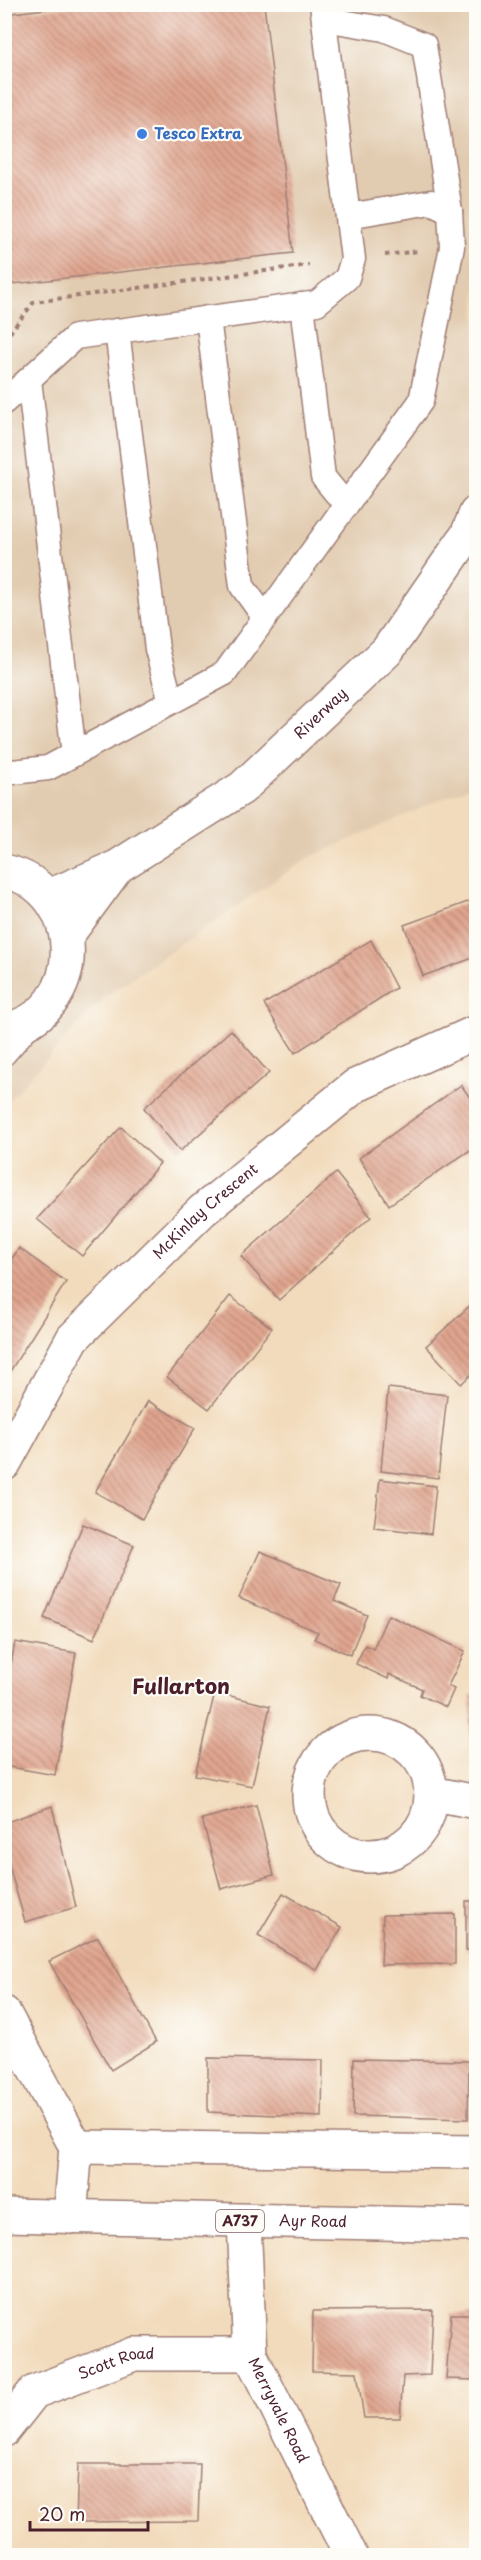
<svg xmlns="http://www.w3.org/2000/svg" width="481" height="2560" viewBox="0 0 481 2560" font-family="'Playpen Sans',sans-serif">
	<defs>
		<pattern id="building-back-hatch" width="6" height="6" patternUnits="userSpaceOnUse" patternTransform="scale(1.5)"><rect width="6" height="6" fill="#e0a58f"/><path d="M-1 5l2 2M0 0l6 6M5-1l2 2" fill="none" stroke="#b88675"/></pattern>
	</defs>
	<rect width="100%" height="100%" fill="#fdfcf7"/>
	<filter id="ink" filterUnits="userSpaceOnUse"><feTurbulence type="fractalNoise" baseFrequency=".0167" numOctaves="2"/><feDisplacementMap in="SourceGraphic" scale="12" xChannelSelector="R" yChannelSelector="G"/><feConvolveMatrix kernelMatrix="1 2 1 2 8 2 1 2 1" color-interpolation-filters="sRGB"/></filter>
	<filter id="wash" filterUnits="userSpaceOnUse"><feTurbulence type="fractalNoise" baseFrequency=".008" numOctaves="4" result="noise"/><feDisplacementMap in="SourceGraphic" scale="24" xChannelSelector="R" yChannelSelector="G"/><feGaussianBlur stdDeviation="1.35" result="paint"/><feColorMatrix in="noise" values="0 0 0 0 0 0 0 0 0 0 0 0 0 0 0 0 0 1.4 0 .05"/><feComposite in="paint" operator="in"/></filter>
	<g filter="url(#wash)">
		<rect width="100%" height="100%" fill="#f2dbbc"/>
		<polygon fill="#e2ccb1" points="5,5 476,5 476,784 306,859 104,997 5,1104"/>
		<g id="blocks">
			<g fill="url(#building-back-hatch)">
				<polygon points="88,4 264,4 293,253 4,285 4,14"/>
				<polygon points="476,899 476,957 423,976 404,925"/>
				<polygon points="371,940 396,988 295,1053 264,1004"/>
				<polygon points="231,1030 269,1073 180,1151 144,1108"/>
				<polygon points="461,1085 476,1106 476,1146 389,1205 359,1158"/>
				<polygon points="121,1127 160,1163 82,1256 37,1219"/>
				<polygon points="336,1173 371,1217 279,1300 241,1256"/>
				<polygon points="19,1248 66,1282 4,1381 4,1270"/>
				<polygon points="230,1296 272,1328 209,1409 167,1377"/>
				<polygon points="476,1300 476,1370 461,1384 426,1346"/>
				<polygon points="388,1388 447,1395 438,1478 381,1471"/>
				<polygon points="148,1401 195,1428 142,1519 95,1492"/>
				<polygon points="380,1479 436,1486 431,1534 374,1527"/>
				<polygon points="83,1524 134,1545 94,1639 44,1618"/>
				<polygon points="260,1551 341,1585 334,1601 367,1615 350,1655 314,1639 318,1632 239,1598"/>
				<polygon points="388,1615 465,1651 448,1686 454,1689 446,1707 420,1695 422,1689 389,1674 388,1679 356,1664 365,1645 373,1649"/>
				<polygon points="15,1642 76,1653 55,1775 4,1766 4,1704"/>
				<polygon points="215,1692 270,1706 252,1786 195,1775"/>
				<polygon points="471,1695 476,1695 476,1749 470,1749"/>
				<polygon points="256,1805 274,1875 221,1889 202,1819"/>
				<polygon points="52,1806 76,1907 25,1922 4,1848 4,1823"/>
				<polygon points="283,1893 342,1927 317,1970 258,1935"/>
				<rect x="466" y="1901" width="10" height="49"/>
				<polygon points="455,1914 455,1964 381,1965 383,1915"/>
				<polygon points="98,1937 156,2042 111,2070 49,1961"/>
				<polygon points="208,2058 323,2060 322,2117 208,2112"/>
				<polygon points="354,2059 469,2061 468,2119 353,2116"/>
				<polygon points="433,2310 430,2375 403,2376 400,2418 364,2418 357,2372 312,2371 313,2311"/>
				<polygon points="451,2314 476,2314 476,2380 446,2379"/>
				<polygon points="78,2464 200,2464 198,2521 76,2522"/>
			</g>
		</g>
	</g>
	<g filter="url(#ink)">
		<use href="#blocks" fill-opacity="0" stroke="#9e7d74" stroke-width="1.5"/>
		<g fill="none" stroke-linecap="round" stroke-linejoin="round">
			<g stroke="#9e7d74" stroke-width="27">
				<g id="service">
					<polyline points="324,19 384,29 424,45 450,211"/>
					<polyline points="302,305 323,477 346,505"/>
					<polyline points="208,318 242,586 265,618"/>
					<polyline points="117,331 157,649 171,702"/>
					<polyline points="29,380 74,754"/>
					<polyline points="4,402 75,337 317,303 347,278 353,259 322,4"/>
					<polyline points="4,773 48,768 225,673 421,401 452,247 450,211 431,202 348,216"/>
					<polyline points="4,1053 32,1021"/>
				</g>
			</g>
			<g stroke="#9e7d74" stroke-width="36">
				<g id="minor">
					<path id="s1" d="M4,1464L73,1338L202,1211L355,1086L476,1032"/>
					<circle cx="370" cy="1795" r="61"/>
					<polyline points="431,1793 476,1802"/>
					<polyline points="4,2013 76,2147 70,2217"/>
					<polyline points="76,2147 476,2152"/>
					<path id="s2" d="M244,2221L250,2354L351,2556"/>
					<path id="s3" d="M4,2430L34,2392L134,2354H250"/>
				</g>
			</g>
			<g stroke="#9e7d74" stroke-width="36">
				<g id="tertiary">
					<path d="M4,871C88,889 89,1014 4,1030"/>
					<path id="s4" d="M49,896L117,867L242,788L387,651L467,535L476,513"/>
					<polyline points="68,934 116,869"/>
				</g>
			</g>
			<g stroke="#9e7d74" stroke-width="36">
				<g id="primary">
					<path id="s5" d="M4,2215L476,2225"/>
				</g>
			</g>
			<g stroke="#9e7d74" stroke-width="4" stroke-dasharray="4.5 4.5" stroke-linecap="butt">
				<polyline points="385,255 419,251"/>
				<polyline points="4,340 34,302 309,265"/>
			</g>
			<use href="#service" stroke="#fff" stroke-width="24"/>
			<use href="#minor" stroke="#fff" stroke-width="33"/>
			<use href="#tertiary" stroke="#fff" stroke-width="33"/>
			<use href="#primary" stroke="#fff" stroke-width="33"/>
		</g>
	</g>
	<circle fill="#3f7fe0" stroke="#fdfcf7" stroke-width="2" cx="142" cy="134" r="6"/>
	<g text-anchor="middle" stroke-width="4.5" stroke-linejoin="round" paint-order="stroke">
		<rect fill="#fdfcf7" stroke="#806168" stroke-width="1.5" x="216" y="2210" width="48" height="22" rx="4.5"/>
		<g font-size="14" font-weight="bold" fill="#4a1f2b">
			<text x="240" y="2226">A737</text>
		</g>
		<g font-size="15" font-weight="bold" fill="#366cbe" stroke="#fdfcf7" text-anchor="start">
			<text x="154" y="139">Tesco Extra</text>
		</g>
		<g font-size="15" fill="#4a1f2b" stroke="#fdfcf7">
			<text dy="5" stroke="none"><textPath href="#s4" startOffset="330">Riverway</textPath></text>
			<text dy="5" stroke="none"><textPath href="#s1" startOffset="327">McKinlay Crescent</textPath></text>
			<text dy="5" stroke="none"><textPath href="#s5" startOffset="309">Ayr Road</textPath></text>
			<text dy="5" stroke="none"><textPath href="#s3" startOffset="136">Scott Road</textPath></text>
			<text dy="5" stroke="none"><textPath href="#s2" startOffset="196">Merryvale Road</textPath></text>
		</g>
		<g font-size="21" font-weight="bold" fill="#4a1f2b" stroke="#fdfcf7">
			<text x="181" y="1694">Fullarton</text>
		</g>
	</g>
	<rect width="481" height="2560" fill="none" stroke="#fdfcf7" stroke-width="24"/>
	<path d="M30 2521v9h118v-9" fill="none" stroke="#4a1f2b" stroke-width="3"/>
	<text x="39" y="2521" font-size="18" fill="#4a1f2b" stroke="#fdfcf7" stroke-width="4.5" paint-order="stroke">20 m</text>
</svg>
